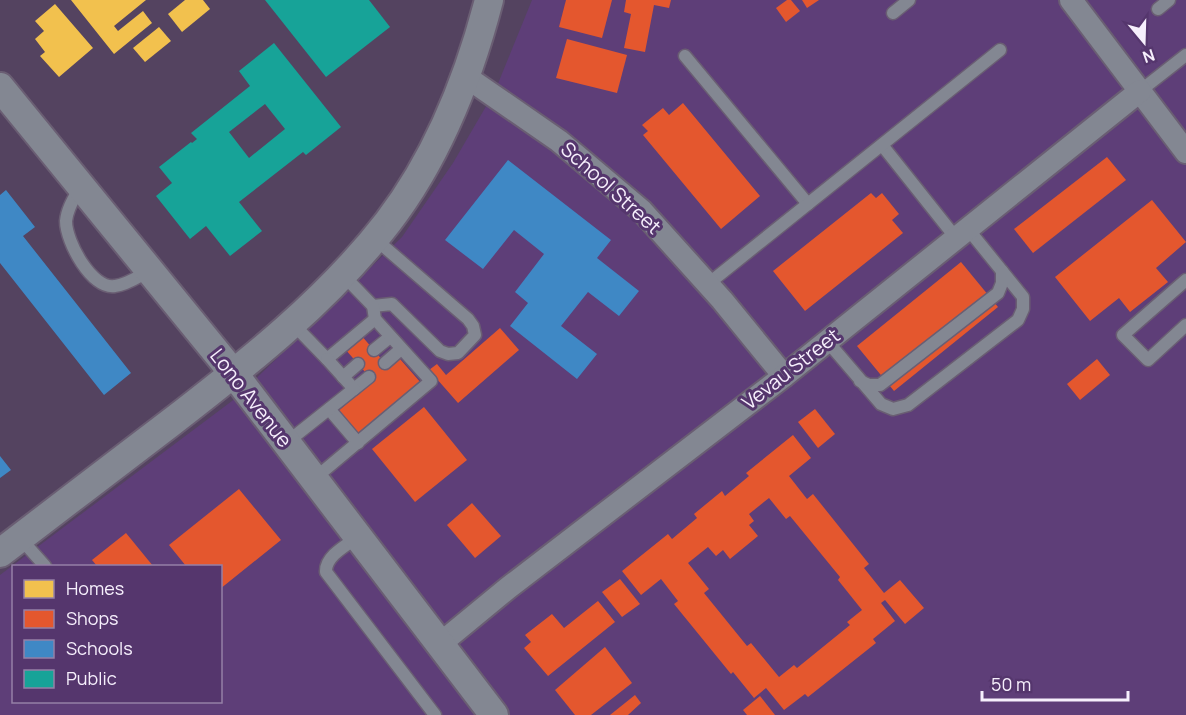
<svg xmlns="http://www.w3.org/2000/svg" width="1186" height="715" viewBox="0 0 1186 715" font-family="Manrope,sans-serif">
	<rect width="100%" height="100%" fill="#544360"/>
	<path fill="#5e3e78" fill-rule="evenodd" d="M532,0H1186V715H0V575L236,398L402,237L453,163L495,91ZM14,566H220V702H14Z"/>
	<g fill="#f2c14e">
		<polygon points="71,0 146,0 114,26 118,31 143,11 152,23 114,54"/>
		<polygon points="185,0 203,0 210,9 182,32 168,14"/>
		<polygon points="55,4 93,48 59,77 40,56 45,52 35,39 44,31 35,21"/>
		<polygon points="159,27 171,41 145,62 133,48"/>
	</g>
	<g fill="#e4572e" fill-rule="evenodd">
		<polygon points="566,0 612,0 602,38 559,27"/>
		<polygon points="626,0 671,0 669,8 654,5 645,52 624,48 631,14 624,12"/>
		<polygon points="787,0 791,0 800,11 786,22 776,8"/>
		<polygon points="802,0 819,0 807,8"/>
		<polygon points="567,39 627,55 617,93 556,78"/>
		<polygon points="683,103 760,196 721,229 643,135 648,131 642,125 663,108 669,115"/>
		<polygon points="1107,157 1126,180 1033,253 1014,229"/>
		<polygon points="871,193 876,198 882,193 899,214 892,220 903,233 805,311 773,271"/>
		<polygon points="1152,200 1186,242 1156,268 1168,282 1130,312 1119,298 1090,321 1055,277"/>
		<polygon points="961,262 998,307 894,391 857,346"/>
		<polygon points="500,328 519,350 458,403 429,370 437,364 446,375"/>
		<polygon points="361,335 389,368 400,359 421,383 357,437 336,413 373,381 345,349"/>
		<polygon points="1097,359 1110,375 1080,400 1067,384"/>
		<polygon points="424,407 467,460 415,502 372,449"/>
		<polygon points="815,409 835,434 818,448 798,422"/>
		<path d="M793,435L811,458L789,476L807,499L813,494L869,564L864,568L884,593L900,580L924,608L905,624L885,600L881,603L895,621L873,639L876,643L808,697L805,694L784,710L766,688L754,698L733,672L731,674L674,604L678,601L661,579L641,595L622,571L668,534L672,539L697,518L694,514L722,491L725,496L749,476L746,473ZM769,498L786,519L790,516L840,577L838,580L862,610L847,622L850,625L797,668L794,665L779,677L751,643L747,646L704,593L709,589L688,563L708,547L716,556L723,550L730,559L758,536L749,525L754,521L749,514Z"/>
		<polygon points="239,489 281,540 220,589 220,566 186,566 169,545"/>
		<polygon points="472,503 501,536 475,558 447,525"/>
		<polygon points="126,533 153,566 97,566 92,560"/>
		<polygon points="620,579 640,604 622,617 602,592"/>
		<polygon points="598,601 615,622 548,676 524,648 531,642 525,635 552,614 564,628"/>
		<polygon points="605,647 632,683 591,715 575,715 555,690"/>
		<polygon points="635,695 641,703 628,715 610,715"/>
		<polygon points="760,696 775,715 747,715 743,710"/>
	</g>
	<g fill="#3f88c5">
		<polygon points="508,160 611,240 597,258 639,291 619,316 588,292 561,326 597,354 577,379 510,326 528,303 515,292 544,254 514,230 483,269 445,240"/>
		<polygon points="6,190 35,227 23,236 131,373 104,395 0,263 0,195"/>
		<polygon points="0,456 11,470 0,478"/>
	</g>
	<g fill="#17a398" fill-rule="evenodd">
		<polygon points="265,0 369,0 390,27 326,77"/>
		<path d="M274,43L341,127L306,155L303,152L239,202L262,231L230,256L206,226L190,239L156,196L172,183L159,167L191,142L192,143L197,139L191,133L250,86L239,71ZM265,104L285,129L249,158L229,132Z"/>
	</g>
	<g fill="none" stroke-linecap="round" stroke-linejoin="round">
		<g stroke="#6a5e73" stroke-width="15">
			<g id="service">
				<polyline points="1158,9 1169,0"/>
				<polyline points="893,13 909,0"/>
				<polyline points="685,56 808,204"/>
				<polyline points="1140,91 1186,55"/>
				<polyline points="882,145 956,238"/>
				<path d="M80,187C74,198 67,209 66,221C66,242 92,290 115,286C127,285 139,276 149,271"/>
				<polyline points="1186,280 1123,335 1148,360 1186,325"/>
				<polyline points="708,284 1000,50"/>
				<polyline points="373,306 392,304 440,351 448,354 458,353 475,335 473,326 468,319 374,238"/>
				<polyline points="292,323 327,359 375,319"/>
				<polyline points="827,341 881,404 893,409 908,405 1018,320 1023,309 1023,297 968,229"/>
				<polyline points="374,350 390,337"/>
				<polyline points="385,363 401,349"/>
				<polyline points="343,377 358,364"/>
				<polyline points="860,381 869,385 880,385 998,293 1002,283 1002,271"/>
				<polyline points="354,389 369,377"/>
				<polyline points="329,409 358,443"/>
				<polyline points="286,443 354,389 327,359"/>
				<polyline points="314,479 431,381 375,319 373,306 343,275"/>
				<path d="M358,537C347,545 325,556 326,572L435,715"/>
				<polyline points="20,538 45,566"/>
			</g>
		</g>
		<g stroke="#6a5e73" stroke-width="26">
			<g id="minor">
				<polyline points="1071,0 1186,152"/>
				<polyline points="465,76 559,141 642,211 722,300 784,376"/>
				<polyline points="440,644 508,588 784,376 1140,91"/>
			</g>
		</g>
		<g stroke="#6a5e73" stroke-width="32">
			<g id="tertiary">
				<polyline points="0,87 234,374 494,715"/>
				<path d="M0,553C56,510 113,467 169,424C248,363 327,301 388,222C437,158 469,77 489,0"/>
			</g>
		</g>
		<use href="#service" stroke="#838792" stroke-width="12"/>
		<use href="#minor" stroke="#838792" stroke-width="22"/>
		<use href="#tertiary" stroke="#838792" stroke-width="28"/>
	</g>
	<g text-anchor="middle" stroke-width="6" stroke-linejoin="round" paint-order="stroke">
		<g font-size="20" fill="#f6effc" stroke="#55366d">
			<text transform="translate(611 188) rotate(42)" y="7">School Street</text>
			<text transform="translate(791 369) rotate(-38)" y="7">Vevau Street</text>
			<text transform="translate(251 398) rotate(52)" y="7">Lono Avenue</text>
		</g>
	</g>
	<rect x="12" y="565" width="210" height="138" fill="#55366d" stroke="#9580a6" stroke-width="1.5"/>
	<rect x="24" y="580" width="30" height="18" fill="#f2c14e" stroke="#9580a6" stroke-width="1.5"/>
	<text x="66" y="595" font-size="18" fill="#f6effc">Homes</text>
	<rect x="24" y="610" width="30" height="18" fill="#e4572e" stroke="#9580a6" stroke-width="1.5"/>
	<text x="66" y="625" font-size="18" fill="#f6effc">Shops</text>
	<rect x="24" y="640" width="30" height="18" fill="#3f88c5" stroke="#9580a6" stroke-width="1.5"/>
	<text x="66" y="655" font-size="18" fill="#f6effc">Schools</text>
	<rect x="24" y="670" width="30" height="18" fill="#17a398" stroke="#9580a6" stroke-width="1.5"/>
	<text x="66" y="685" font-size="18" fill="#f6effc">Public</text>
	<g transform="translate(1144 42) rotate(161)" stroke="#55366d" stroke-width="4.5" paint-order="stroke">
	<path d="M0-4.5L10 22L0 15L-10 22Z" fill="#f6effc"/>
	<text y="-9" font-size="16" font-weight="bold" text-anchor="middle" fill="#f6effc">N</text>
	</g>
	<path d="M982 691v9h146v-9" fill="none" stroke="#f6effc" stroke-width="3"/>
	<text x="991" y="691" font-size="18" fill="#f6effc" stroke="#55366d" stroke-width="4.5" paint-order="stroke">50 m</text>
</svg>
